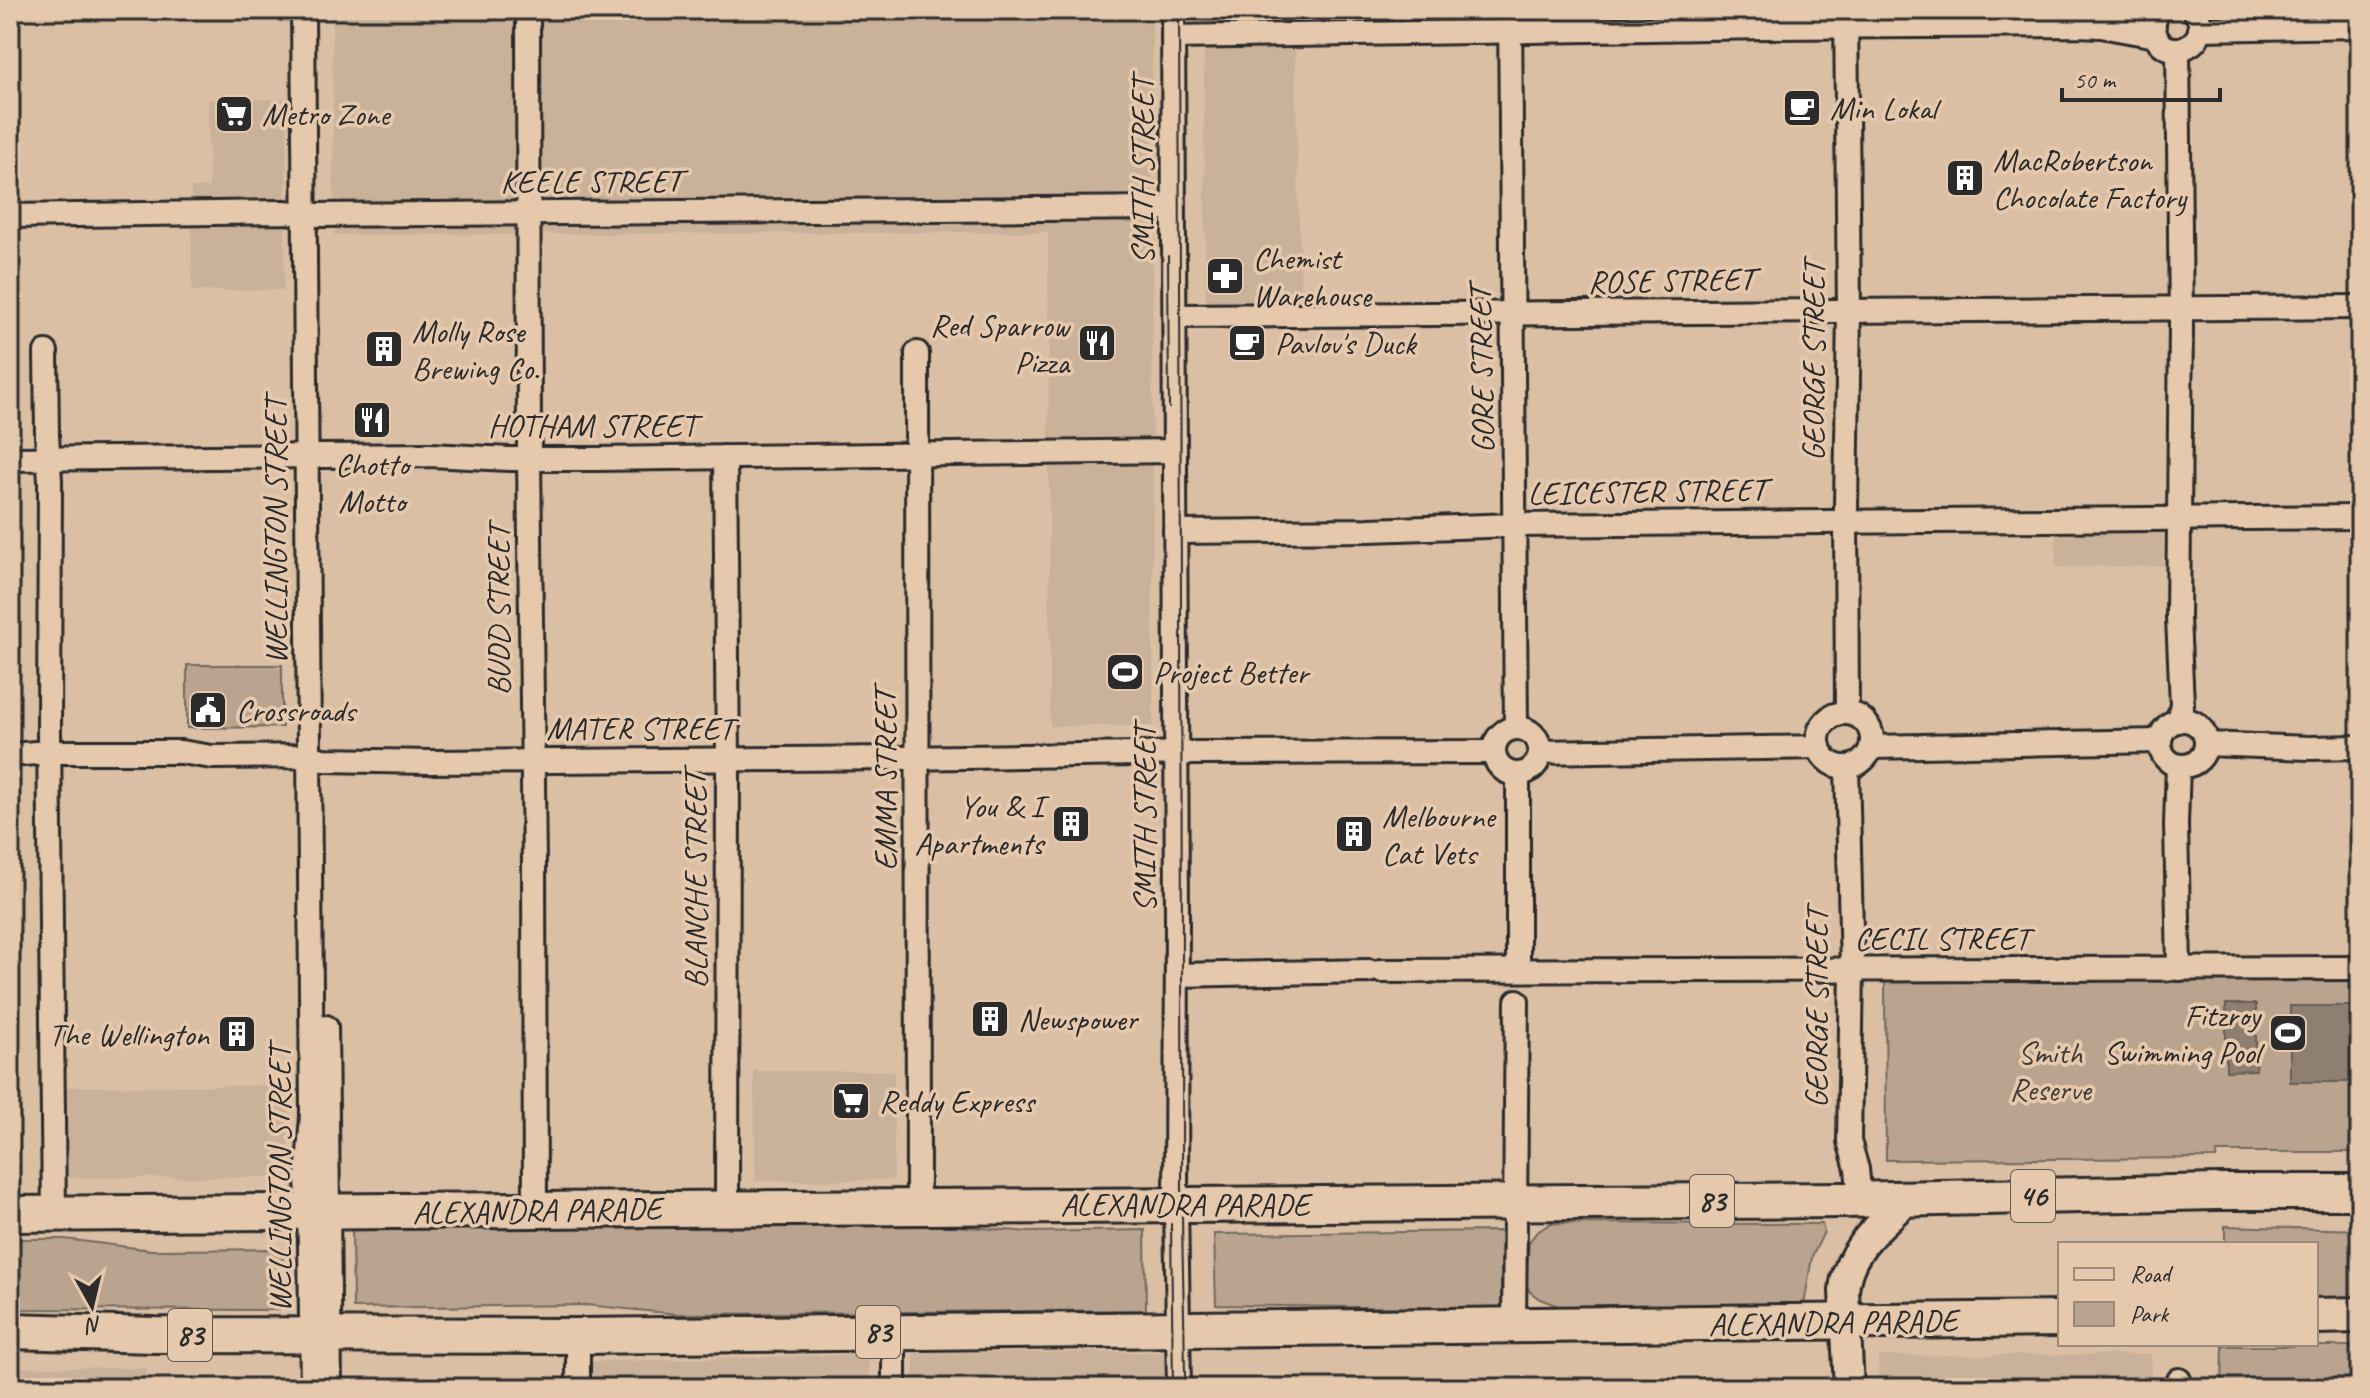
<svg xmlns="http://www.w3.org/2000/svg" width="2370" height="1398" viewBox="0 0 2370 1398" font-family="Caveat,sans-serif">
	<rect width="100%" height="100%" fill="#dbbfa5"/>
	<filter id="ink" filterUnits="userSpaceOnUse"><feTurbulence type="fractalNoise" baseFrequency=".0125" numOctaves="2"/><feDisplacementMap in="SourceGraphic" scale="16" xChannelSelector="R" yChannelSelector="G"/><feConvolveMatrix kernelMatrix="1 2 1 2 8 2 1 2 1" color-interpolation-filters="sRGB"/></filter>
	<g filter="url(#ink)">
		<g fill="#cab19a">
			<polygon points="332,10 1152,10 1153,726 1050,726 1048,232 334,235"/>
			<polygon points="1203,10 1294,10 1301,301 1206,304"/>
			<polygon points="208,99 288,99 284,290 192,291 191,188 209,187"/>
			<polygon points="2163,523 2163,566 2056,567 2056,524"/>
			<polygon points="754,1071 894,1071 894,1180 755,1181"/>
			<polygon points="289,1085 289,1177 66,1178 65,1087"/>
			<polygon points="1164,1352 1164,1388 914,1388 914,1353"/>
			<polygon points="869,1354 869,1388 579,1388 578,1362"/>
			<polygon points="2151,1354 2151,1388 1879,1388 1878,1356"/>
			<polygon points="10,1367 147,1368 147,1388 10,1388"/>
		</g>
		<g fill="#baa48f" stroke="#72685d" stroke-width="2">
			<polygon points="187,665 282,665 282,727 187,728"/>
			<polygon points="2360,979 2360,1152 2217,1152 2216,1158 1886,1160 1885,982"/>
			<polygon points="1551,1223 1822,1224 1824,1232 1812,1257 1804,1305 1561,1307 1540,1299 1530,1292 1526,1284 1529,1242 1536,1233"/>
			<polygon points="932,1224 1029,1232 1145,1230 1146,1310 677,1314 586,1305 353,1308 352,1229"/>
			<polygon points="2225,1226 2360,1230 2360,1303 2316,1304 2316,1244 2225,1244"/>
			<polygon points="1501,1231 1501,1309 1216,1305 1214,1234"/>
			<polygon points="10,1239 65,1239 152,1250 282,1249 285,1305 278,1310 10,1309"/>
			<polygon points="2223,1346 2360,1346 2360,1388 2222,1388"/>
		</g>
		<g fill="#8e7f6f" stroke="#665d54" stroke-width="2">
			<polygon points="2226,1004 2256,1004 2256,1070 2226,1071"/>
			<rect x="2290" y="1006" width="70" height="76"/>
		</g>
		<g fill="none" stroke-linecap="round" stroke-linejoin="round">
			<g stroke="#2b2b2b" stroke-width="28">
				<g id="minor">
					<polyline points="303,10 312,1116 307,1178 310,1244 312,1388"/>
					<polyline points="528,10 529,459 534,864 535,1210"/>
					<polyline points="1173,10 1177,918 1176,1204 1179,1388"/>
					<polyline points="1510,10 1516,728"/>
					<polyline points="1846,10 1849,310 1846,507 1847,712"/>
					<path d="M2160,10C2154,17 2152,25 2155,34C2167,66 2218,42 2194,10"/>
					<polyline points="2102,25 2155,10"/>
					<polyline points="2200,29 2360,26"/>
					<polyline points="1173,37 1769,27 2078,25 2101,26 2156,36"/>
					<polyline points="10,216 284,212 318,215 1173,208"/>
					<polyline points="1175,316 2360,307"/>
					<polyline points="46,352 47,436 50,481 49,731 54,1214"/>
					<polyline points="917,353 918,1206"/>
					<polyline points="725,457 728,759 727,1208"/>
					<polyline points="10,459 430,455 509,459 598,459 1174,451"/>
					<polyline points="1175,532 1369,530 1515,525 2360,517"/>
					<circle cx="1845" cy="740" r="27"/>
					<circle cx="2183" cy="743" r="23"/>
					<polyline points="2178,721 2182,704 2178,618 2181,324 2178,49"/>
					<circle cx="1517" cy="751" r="23"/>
					<polyline points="2206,744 2309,748 2360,747"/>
					<polyline points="1872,747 2160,741"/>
					<polyline points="1540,752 1819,747"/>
					<polyline points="10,755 49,752 181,752 212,757 309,756 323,760 430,762 902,758 1198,753 1494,752"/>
					<polyline points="2178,766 2176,824 2179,969"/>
					<polyline points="1847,767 1852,970 1849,1141 1857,1169 1860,1200"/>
					<polyline points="1518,774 1518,970"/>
					<polyline points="1381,971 2360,968"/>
					<polyline points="1177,975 1369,971"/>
					<polyline points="326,1027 330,1388"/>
					<polyline points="1514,1326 1517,1001"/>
					<polyline points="894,1332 894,1388"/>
					<polyline points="578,1336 578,1388"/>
					<polyline points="2179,1380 2179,1388"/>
				</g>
			</g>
			<g stroke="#2b2b2b" stroke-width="34">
				<path id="major" d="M1849,1388L1844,1291C1847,1250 1880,1225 1908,1199"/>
			</g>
			<g stroke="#2b2b2b" stroke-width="40">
				<g id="highway">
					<polyline points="10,1214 1846,1200 2218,1192 2360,1192"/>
					<polyline points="2316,1316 2360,1315"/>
					<polyline points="10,1331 155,1335 578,1336 2060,1319"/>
				</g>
			</g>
			<use href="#minor" stroke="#e6c9ad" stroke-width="22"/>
			<use href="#major" stroke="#e6c9ad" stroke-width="28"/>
			<use href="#highway" stroke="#e6c9ad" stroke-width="34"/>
			<g stroke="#2b2b2b" stroke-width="2">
				<path d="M1179,10C1180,407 1183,804 1182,1201C1182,1263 1185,1326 1185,1388"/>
				<polyline points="1168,256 1169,408"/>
				<polyline points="1171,1224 1173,1388"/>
			</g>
		</g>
	</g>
	<defs>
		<g id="cafe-square" transform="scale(2)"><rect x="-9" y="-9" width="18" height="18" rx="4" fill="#2b2b2b" stroke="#e6c9ad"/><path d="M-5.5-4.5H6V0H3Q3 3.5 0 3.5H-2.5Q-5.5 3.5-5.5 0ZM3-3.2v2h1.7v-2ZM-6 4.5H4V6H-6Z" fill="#fff"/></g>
		<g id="supermarket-square" transform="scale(2)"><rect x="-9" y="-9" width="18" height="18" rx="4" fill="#2b2b2b" stroke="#e6c9ad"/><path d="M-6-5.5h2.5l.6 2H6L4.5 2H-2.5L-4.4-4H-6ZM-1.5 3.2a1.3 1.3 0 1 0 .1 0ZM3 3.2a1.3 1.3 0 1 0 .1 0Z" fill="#fff"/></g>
		<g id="building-square" transform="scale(2)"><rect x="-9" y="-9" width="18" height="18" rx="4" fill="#2b2b2b" stroke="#e6c9ad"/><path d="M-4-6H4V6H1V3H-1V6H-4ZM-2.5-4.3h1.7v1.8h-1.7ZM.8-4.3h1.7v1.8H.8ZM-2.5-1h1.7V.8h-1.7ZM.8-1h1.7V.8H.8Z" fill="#fff"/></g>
		<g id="pharmacy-square" transform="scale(2)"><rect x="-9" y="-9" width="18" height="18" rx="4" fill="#2b2b2b" stroke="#e6c9ad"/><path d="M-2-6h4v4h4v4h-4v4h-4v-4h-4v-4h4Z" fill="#fff"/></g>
		<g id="restaurant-square" transform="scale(2)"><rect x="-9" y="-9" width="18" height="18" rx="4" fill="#2b2b2b" stroke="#e6c9ad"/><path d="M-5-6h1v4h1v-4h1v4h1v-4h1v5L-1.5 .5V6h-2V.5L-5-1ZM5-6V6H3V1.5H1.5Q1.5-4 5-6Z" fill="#fff"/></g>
		<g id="stadium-square" transform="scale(2)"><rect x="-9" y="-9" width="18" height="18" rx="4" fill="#2b2b2b" stroke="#e6c9ad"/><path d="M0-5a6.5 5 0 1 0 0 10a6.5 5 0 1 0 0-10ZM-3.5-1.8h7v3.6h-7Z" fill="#fff"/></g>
		<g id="civic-square" transform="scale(2)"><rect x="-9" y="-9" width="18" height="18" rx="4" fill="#2b2b2b" stroke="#e6c9ad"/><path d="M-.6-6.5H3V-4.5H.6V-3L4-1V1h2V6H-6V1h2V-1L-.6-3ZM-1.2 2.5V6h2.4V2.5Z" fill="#fff"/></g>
	</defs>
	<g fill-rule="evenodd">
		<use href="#cafe-square" x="1802" y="108"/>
		<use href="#supermarket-square" x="234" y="114"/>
		<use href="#building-square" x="1965" y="178"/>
		<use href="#pharmacy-square" x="1225" y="276"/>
		<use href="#restaurant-square" x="1097" y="343"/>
		<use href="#cafe-square" x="1247" y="343"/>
		<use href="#building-square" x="384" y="349"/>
		<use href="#restaurant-square" x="372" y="420"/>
		<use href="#stadium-square" x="1125" y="672"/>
		<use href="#civic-square" x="208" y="710"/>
		<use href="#building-square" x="1071" y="824"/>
		<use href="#building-square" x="1354" y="834"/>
		<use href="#building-square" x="990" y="1019"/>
		<use href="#stadium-square" x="2288" y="1033"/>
		<use href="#building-square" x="237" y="1034"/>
		<use href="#supermarket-square" x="851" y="1101"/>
	</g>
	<g text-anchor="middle" stroke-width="7" stroke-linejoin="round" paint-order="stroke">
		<g fill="#e6c9ad" stroke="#635a52" stroke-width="2">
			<rect x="2011" y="1170" width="44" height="52" rx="6"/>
			<rect x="1690" y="1175" width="44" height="52" rx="6"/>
			<rect x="856" y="1306" width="44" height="52" rx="6"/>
			<rect x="168" y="1309" width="44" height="52" rx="6"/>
		</g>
		<g font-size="30" font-weight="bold" fill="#2b2b2b">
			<text x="2033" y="1206">46</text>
			<text x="1712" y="1211">83</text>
			<text x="878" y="1342">83</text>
			<text x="190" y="1345">83</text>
		</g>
		<g font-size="32" fill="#2b2b2b" stroke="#e6c9ad" text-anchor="start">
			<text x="1830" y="119">Min Lokal</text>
			<text x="262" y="125">Metro Zone</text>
			<text x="1993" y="171">MacRobertson<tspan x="1993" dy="37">Chocolate Factory</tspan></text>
			<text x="1253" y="269">Chemist<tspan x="1253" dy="37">Warehouse</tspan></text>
			<text x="1069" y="336" text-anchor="end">Red Sparrow<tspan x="1069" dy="37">Pizza</tspan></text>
			<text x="412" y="342">Molly Rose<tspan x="412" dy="37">Brewing Co.</tspan></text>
			<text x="1275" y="354">Pavlov's Duck</text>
			<text x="372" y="475" text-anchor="middle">Chotto<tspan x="372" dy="37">Motto</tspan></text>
			<text x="1153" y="683">Project Better</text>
			<text x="236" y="721">Crossroads</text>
			<text x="1043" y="817" text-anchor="end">You &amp; I<tspan x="1043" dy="37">Apartments</tspan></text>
			<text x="1382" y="827">Melbourne<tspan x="1382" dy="37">Cat Vets</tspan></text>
			<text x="2260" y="1026" text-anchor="end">Fitzroy<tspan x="2260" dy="37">Swimming Pool</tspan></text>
			<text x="1018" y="1030">Newspower</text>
			<text x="209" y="1045" text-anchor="end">The Wellington</text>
			<text x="879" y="1112">Reddy Express</text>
		</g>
		<g font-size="32" fill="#2b2b2b" stroke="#e6c9ad">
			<text transform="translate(1142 171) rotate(-90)" y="11">SMITH STREET</text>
			<text x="591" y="192">KEELE STREET</text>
			<text transform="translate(1671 280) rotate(-1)" y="11">ROSE STREET</text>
			<text transform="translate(1813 361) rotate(-90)" y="11">GEORGE STREET</text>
			<text transform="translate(1481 370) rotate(-91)" y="11">GORE STREET</text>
			<text x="592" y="436">HOTHAM STREET</text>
			<text transform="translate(1647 491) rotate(-1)" y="11">LEICESTER STREET</text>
			<text transform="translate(275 531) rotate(-90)" y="11">WELLINGTON STREET</text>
			<text transform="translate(498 610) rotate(-90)" y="11">BUDD STREET</text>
			<text x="640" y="739">MATER STREET</text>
			<text transform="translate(885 780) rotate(-90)" y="11">EMMA STREET</text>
			<text transform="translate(1144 819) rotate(-90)" y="11">SMITH STREET</text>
			<text transform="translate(695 880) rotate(-90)" y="11">BLANCHE STREET</text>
			<text x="1942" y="949">CECIL STREET</text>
			<text transform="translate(1816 1008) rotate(-90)" y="11">GEORGE STREET</text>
			<text transform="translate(279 1179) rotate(-90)" y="11">WELLINGTON STREET</text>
			<text x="1185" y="1215">ALEXANDRA PARADE</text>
			<text transform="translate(537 1210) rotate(-1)" y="11">ALEXANDRA PARADE</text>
			<text transform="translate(1833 1322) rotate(-1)" y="11">ALEXANDRA PARADE</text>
		</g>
		<g font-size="32" fill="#403d3a" stroke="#e6c9ad">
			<text x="2050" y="1063">Smith<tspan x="2050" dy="37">Reserve</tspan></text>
		</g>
	</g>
	<rect width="2370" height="1398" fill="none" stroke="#e6c9ad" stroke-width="40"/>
	<rect x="20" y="20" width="2330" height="1358" fill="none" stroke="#2b2b2b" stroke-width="3" filter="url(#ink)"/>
	<rect x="2058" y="1242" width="260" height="104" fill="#e6c9ad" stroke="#9b8a79" stroke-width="2"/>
	<rect x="2074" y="1268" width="40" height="12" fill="#e6c9ad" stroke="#9b8a79" stroke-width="2"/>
	<text x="2130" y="1282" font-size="24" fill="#2b2b2b">Road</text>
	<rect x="2074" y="1302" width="40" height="24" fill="#baa48f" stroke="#9b8a79" stroke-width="2"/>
	<text x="2130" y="1322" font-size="24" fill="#2b2b2b">Park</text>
	<g transform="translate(92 1306) rotate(172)" stroke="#e6c9ad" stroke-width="6" paint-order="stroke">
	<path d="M0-6L14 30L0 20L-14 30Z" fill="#2b2b2b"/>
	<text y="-12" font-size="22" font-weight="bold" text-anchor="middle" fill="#2b2b2b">N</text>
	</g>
	<path d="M2062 88v12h158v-12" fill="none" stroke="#2b2b2b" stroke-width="4"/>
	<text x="2074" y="88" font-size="24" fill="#2b2b2b" stroke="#e6c9ad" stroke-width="6" paint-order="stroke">50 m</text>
</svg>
